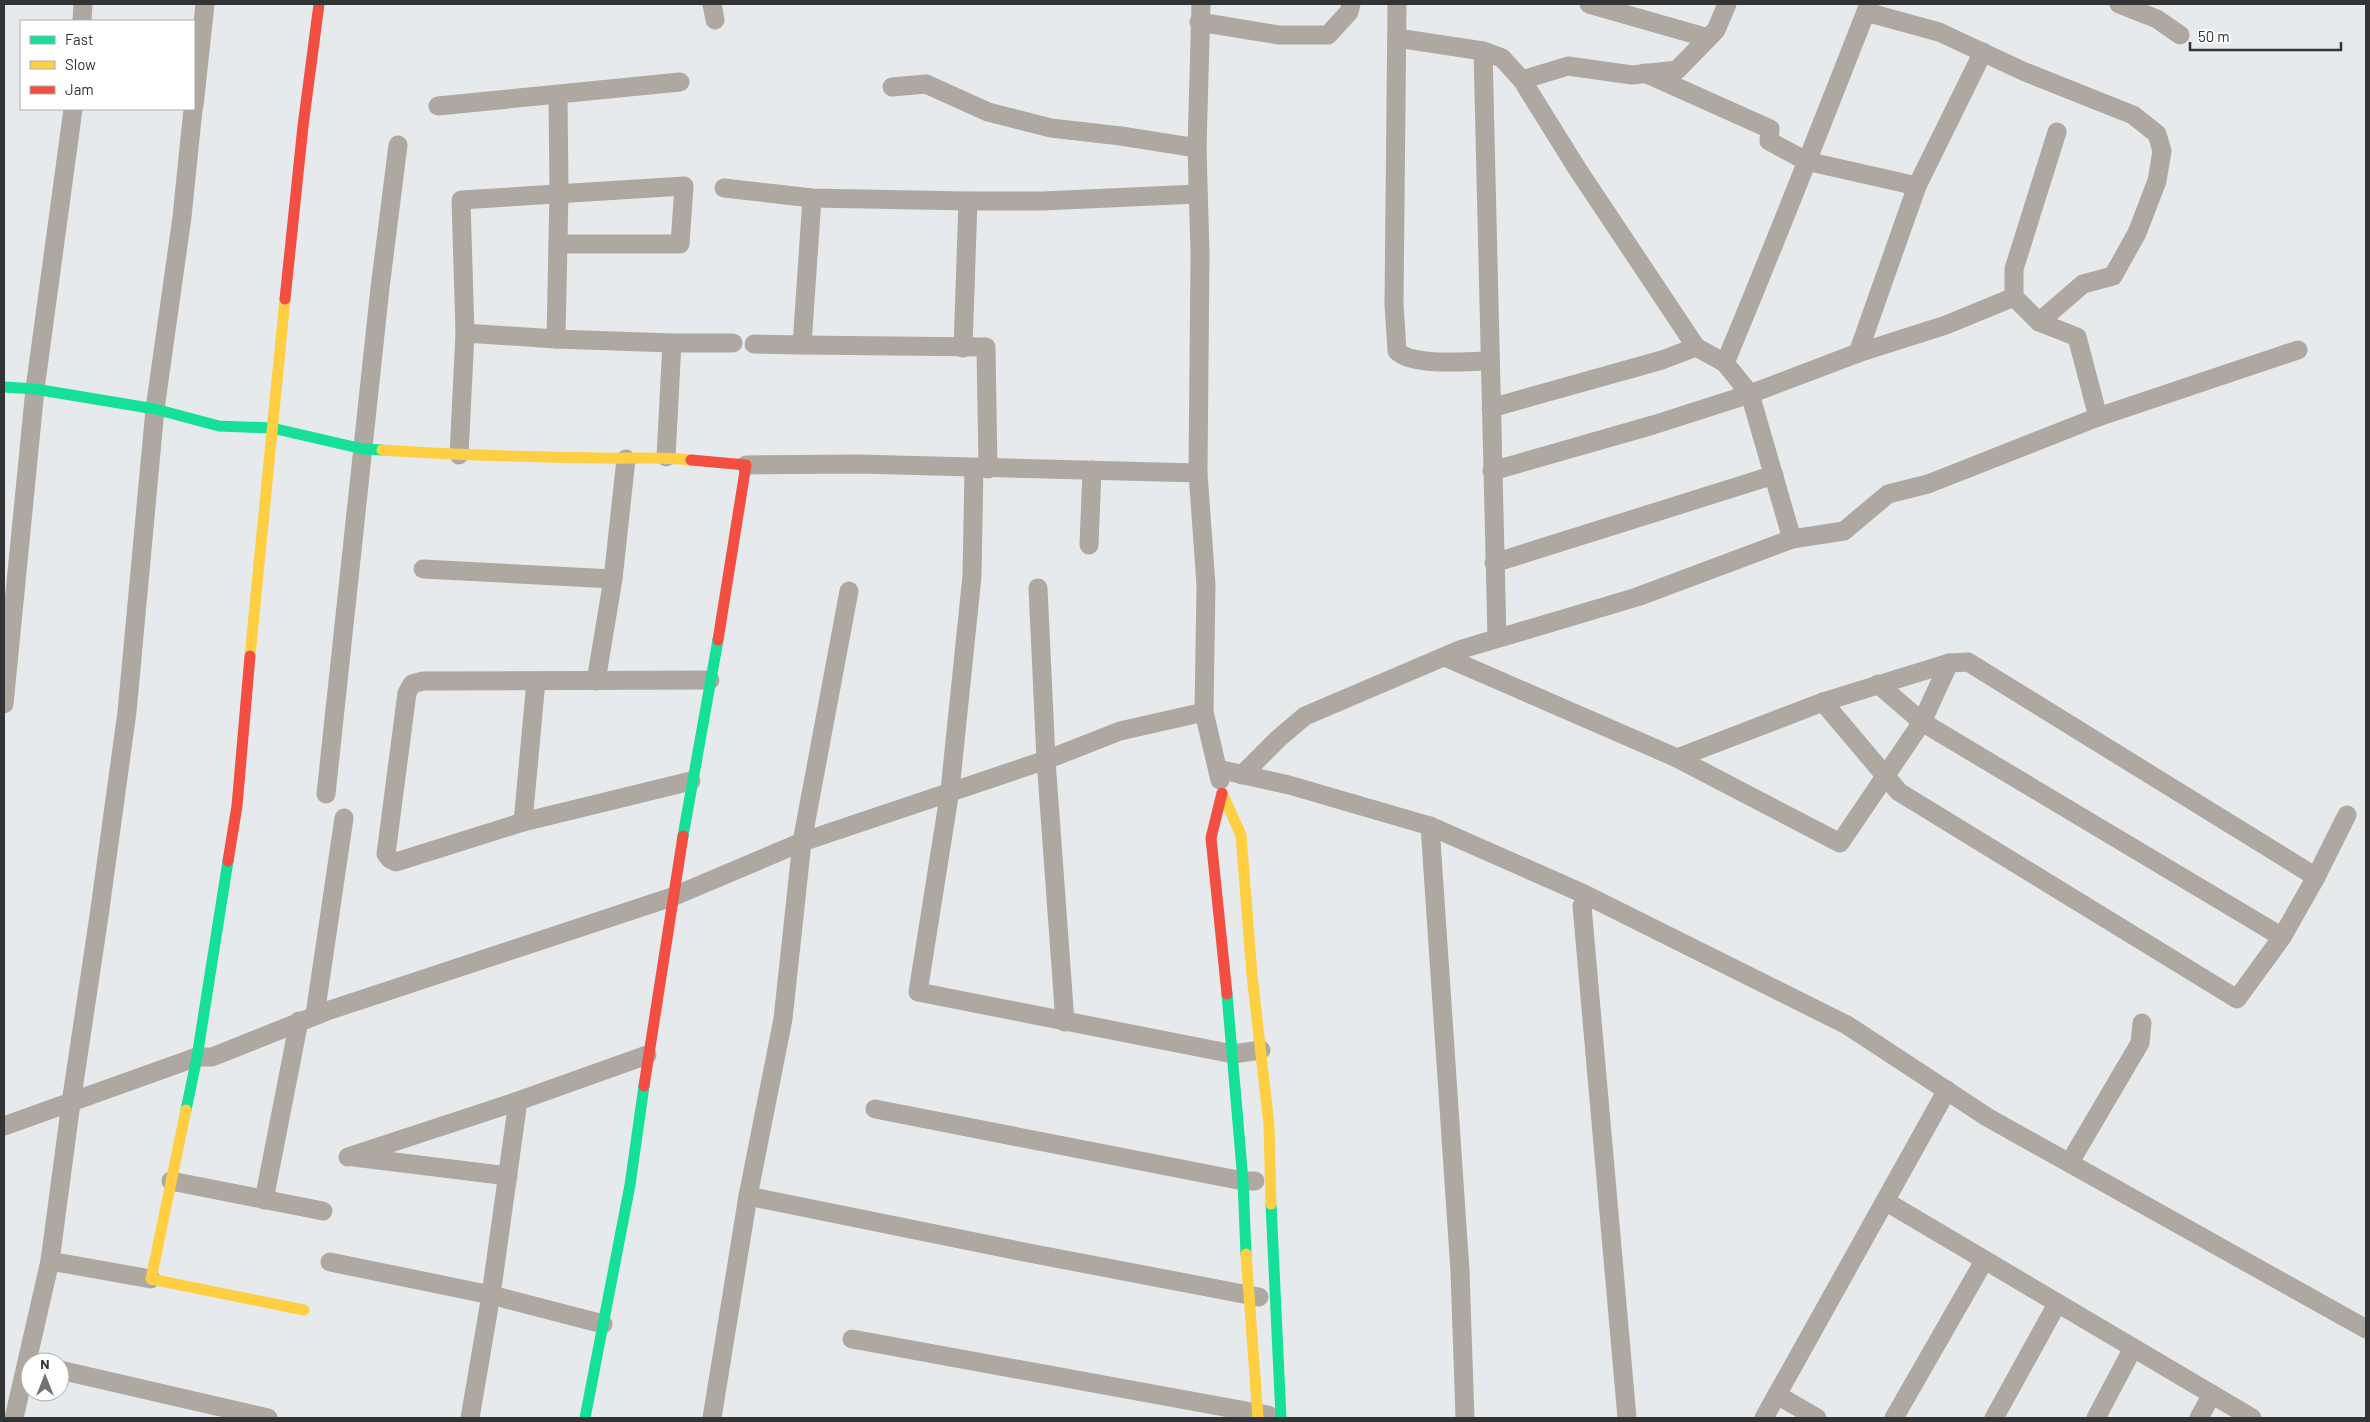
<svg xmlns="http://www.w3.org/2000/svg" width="2370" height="1422" viewBox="0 0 2370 1422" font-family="Barlow,sans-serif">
	<rect width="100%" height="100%" fill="#e7eaec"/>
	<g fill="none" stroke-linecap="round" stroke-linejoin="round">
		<g stroke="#aea8a1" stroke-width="19">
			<polyline points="712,4 715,20"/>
			<path d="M1397,4L1394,304L1397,351C1413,367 1467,361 1489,361"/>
			<polyline points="1589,4 1708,38"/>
			<polyline points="2119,4 2157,19 2180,35"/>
			<polyline points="1866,12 1939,32 2025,72 2133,115 2157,134 2162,151 2157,181 2137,233 2113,276 2083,284 2039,322"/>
			<polyline points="82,21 83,4"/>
			<polyline points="1199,22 1279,35 1328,35 1349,12 1351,4"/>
			<polyline points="1397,38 1483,51"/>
			<polyline points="1645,73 1770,129 1769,141 1806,161 1917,186 1983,52"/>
			<polyline points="1522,80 1568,66 1632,75 1677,70 1716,30 1727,4"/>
			<polyline points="892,87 926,84 988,112 1051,128 1121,136 1197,148"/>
			<polyline points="558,95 559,192 556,339 672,343 666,457"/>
			<polyline points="194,106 205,4"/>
			<polyline points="438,106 680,82"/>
			<polyline points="2057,132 2014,269 2014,297 2039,322 2077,337 2098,417"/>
			<polyline points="724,188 812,198 968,201 1042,201 1198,194"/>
			<polyline points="465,333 461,200 684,186 680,244 558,244"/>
			<polyline points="672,343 733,343"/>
			<polyline points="754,344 802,345 812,198"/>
			<polyline points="802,345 986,347 988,469"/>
			<path d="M1696,347L1725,363C1775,244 1822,124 1869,4"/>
			<polyline points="963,348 968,201"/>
			<polyline points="1858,353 1917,186"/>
			<polyline points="1725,363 1750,394 1792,539"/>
			<polyline points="1491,408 1662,360 1696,347 1578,170 1522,80 1502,58 1483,51 1497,638"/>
			<polyline points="459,455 465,333 556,339"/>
			<polyline points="746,465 859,464 1198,473 1206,585 1204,712 1220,780"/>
			<polyline points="974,468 972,576 950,790 918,992 1233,1054 1261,1050"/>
			<polyline points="1492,471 1653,425 1750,394 1858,353 1946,325 2014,297"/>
			<polyline points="1198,473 1200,253 1197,148 1201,4"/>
			<polyline points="1089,545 1092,470"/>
			<polyline points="1494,563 1774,475"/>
			<polyline points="423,569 613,579 626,459"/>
			<polyline points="1038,588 1046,760 1065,1022"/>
			<polyline points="1445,657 1677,758 1823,702 1949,663 1968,662 2316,877"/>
			<polyline points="596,681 613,579"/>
			<polyline points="1878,684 1922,722 2282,937"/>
			<polyline points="1823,702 1899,792 2237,999 2282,937 2316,877 2347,815"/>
			<polyline points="4,704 35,389 73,109"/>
			<polyline points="1677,758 1840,843 1922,722 1949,663"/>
			<polyline points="1218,769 1289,785 1430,826 1584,894 1847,1025 1987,1117 2366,1329"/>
			<polyline points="1242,775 1279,738 1305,716 1462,649 1637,597 1792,539 1844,531 1888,494 1928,484 2098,417 2298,350"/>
			<polyline points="691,781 523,822 396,862 390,859 386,854 407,693 412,684 423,681 710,680"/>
			<polyline points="326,794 380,288 398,145"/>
			<polyline points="523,822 536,681"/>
			<polyline points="1430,826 1460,1271 1465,1418"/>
			<polyline points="1582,906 1627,1418"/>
			<polyline points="315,1015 344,818"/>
			<polyline points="875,1109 1243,1181 1255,1181"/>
			<polyline points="4,1126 197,1057 212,1057 330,1010 672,897 802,842 1046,760 1120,731 1204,712"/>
			<polyline points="348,1157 518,1101"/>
			<polyline points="354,1157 508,1176"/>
			<polyline points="2070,1162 2140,1043 2142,1023"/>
			<polyline points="171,1181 323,1211"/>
			<polyline points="748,1196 1024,1252 1259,1297"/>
			<polyline points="264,1200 299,1021"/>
			<polyline points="1885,1201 2252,1418"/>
			<polyline points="50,1261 151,1279"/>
			<polyline points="330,1262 491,1295 603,1324"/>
			<polyline points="852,1339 1268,1415"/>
			<polyline points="60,1370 268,1418"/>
			<polyline points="1777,1395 1817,1418"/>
			<polyline points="14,1418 50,1261 71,1103 99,916 127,712 155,409 182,217 193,109"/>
			<polyline points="470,1418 491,1295 518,1101 647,1055"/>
			<polyline points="712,1418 748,1196 783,1019 802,842 849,591"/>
			<polyline points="1764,1418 1947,1090"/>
			<polyline points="1894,1418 1984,1261"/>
			<polyline points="1994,1418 2057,1304"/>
			<polyline points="2096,1418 2133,1348"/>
			<polyline points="2199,1418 2212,1394"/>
		</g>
		<g stroke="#16e098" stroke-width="11">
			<polyline points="4,387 35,389 155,409 219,426 272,428 363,449 382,450"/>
			<polyline points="683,836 718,640"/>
			<polyline points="1227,994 1243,1181 1246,1254"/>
			<polyline points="186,1110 197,1057 228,861"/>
			<polyline points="1271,1204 1281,1418"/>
			<polyline points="585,1418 630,1185 644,1086"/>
		</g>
		<g stroke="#ffcf43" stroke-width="11">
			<path d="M382,450C454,455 527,457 600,458C630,459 660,456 691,460"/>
			<polyline points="250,656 285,299"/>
			<polyline points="1222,793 1241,835 1252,975 1269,1125 1271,1204"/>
			<polyline points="186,1110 151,1279 304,1310"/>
			<polyline points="1246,1254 1258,1418"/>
		</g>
		<g stroke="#f24e42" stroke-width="11">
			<polyline points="285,299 303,126 319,4"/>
			<polyline points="691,460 746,465 718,640"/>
			<polyline points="1222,793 1211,838 1227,994"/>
			<polyline points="228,861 237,806 250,656"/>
			<polyline points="644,1086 683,836"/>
		</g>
	</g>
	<rect width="2370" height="1422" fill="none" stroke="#313335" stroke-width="10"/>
	<rect x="20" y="20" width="175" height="90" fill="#ffffff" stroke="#adadae"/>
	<rect x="30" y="36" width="25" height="8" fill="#16e098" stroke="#adadae"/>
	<text x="65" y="45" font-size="15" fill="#313335">Fast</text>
	<rect x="30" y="61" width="25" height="8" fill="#ffcf43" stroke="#adadae"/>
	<text x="65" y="70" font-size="15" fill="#313335">Slow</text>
	<rect x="30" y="86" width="25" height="8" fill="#f24e42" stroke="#adadae"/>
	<text x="65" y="95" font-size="15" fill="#313335">Jam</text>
	<g transform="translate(45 1377)"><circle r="24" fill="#ffffff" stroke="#adadae"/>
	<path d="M0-4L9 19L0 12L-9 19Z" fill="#717375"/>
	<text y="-8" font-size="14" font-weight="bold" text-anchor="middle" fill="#313335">N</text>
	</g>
	<path d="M2190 42v8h151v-8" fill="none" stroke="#313335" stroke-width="2.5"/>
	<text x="2198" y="42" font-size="15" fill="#313335" stroke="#ffffff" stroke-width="4" paint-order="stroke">50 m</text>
</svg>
